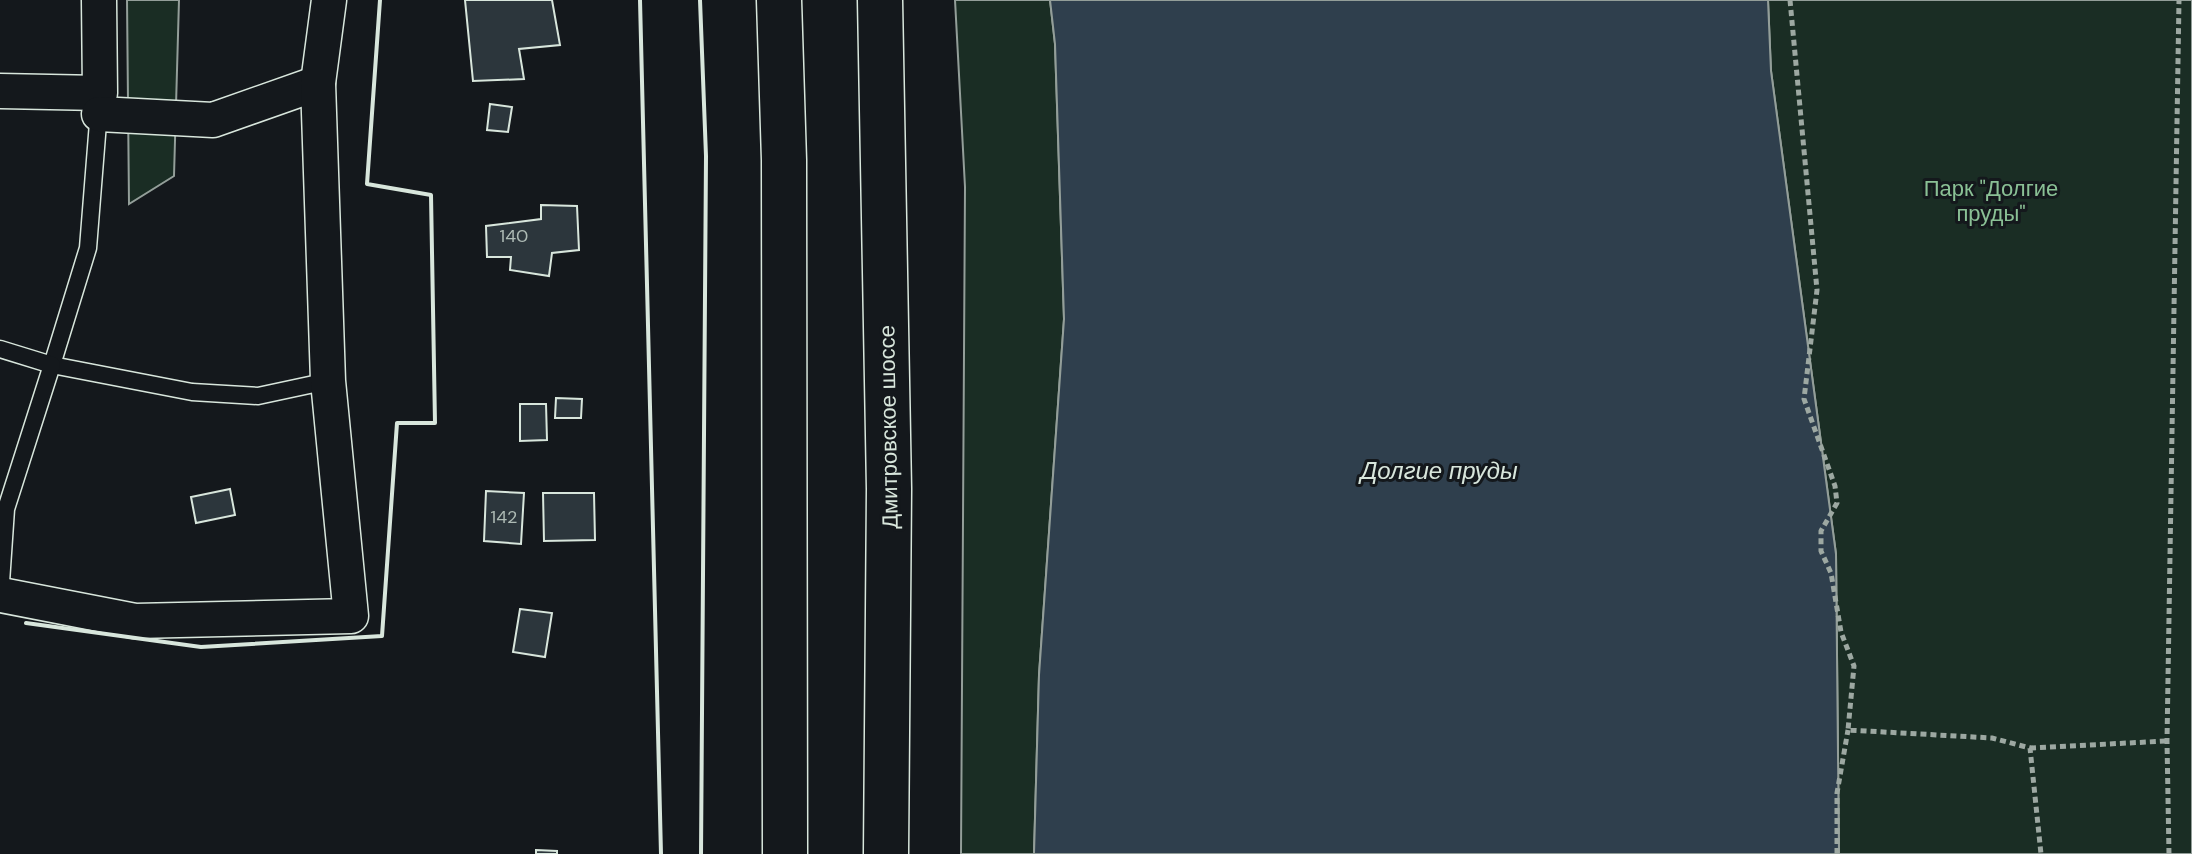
<svg xmlns="http://www.w3.org/2000/svg" width="2192" height="854" viewBox="0 0 2192 854" font-family="'DM Sans',sans-serif">
	<rect width="100%" height="100%" fill="#14181c"/>
	<g fill="#1a2d24" stroke="#939e99" stroke-width="2">
		<polygon points="127,0 179,0 174,176 129,204"/>
		<polygon points="955,0 1050,0 1055,44 1064,319 1039,675 1034,854 961,854 965,187"/>
		<polygon points="1768,0 2192,0 2192,854 1839,854 1836,554 1771,71"/>
	</g>
	<polygon fill="#2f3f4d" stroke="#939e99" stroke-width="2" points="1050,0 1768,0 1771,71 1836,554 1839,854 1034,854 1039,675 1064,319 1055,44"/>
	<g fill="#2c363c" stroke="#d8e6dc" stroke-width="2">
		<polygon points="465,0 552,0 560,45 519,49 524,79 473,81"/>
		<polygon points="490,104 512,107 508,132 487,130"/>
		<polygon points="541,205 577,206 579,250 552,253 549,276 510,270 511,257 487,257 486,226 541,219"/>
		<polygon points="556,398 582,399 581,418 555,418"/>
		<polygon points="520,404 546,404 547,440 520,441"/>
		<polygon points="230,489 235,515 196,523 191,497"/>
		<polygon points="486,491 524,493 521,544 484,541"/>
		<polygon points="543,493 594,493 595,540 544,541"/>
		<polygon points="520,609 552,613 545,657 513,652"/>
		<polygon points="536,850 557,851 557,854 536,854"/>
	</g>
	<g fill="none" stroke-linecap="round" stroke-linejoin="round">
		<g stroke="#d8e6dc" stroke-width="19">
			<g id="service">
				<polyline points="99,110 88,248 52,365 192,392 258,396 328,381"/>
				<polyline points="0,349 52,365 6,509 0,597"/>
			</g>
		</g>
		<g stroke="#d8e6dc" stroke-width="37">
			<g id="minor">
				<polyline points="0,91 100,93 99,0"/>
				<polyline points="99,114 213,120 318,83"/>
				<polyline points="1,595 135,621 351,616 328,381 318,83 329,0"/>
			</g>
		</g>
		<g stroke="#d8e6dc" stroke-width="47">
			<g id="trunk">
				<polyline points="779,0 784,160 785,854"/>
				<polyline points="880,0 889,489 886,854"/>
			</g>
		</g>
		<g stroke="#9da8a2" stroke-width="5" stroke-dasharray="6 4" stroke-linecap="butt">
			<polyline points="1790,0 1817,290 1804,399 1835,486 1837,503 1821,531 1821,551 1831,573 1841,632 1854,666 1848,730 1992,738 2030,748 2041,854"/>
			<polyline points="2030,748 2167,741"/>
			<polyline points="1837,854 1837,793 1848,730"/>
			<polyline points="2169,854 2167,741 2179,0"/>
		</g>
		<use href="#service" stroke="#14181c" stroke-width="16"/>
		<use href="#minor" stroke="#14181c" stroke-width="34"/>
		<use href="#trunk" stroke="#14181c" stroke-width="44"/>
		<g stroke="#d8e6dc" stroke-width="4">
			<polyline points="640,0 661,854"/>
			<polyline points="700,0 706,156 701,854"/>
			<polyline points="26,623 201,647 382,636 397,423 435,423 431,195 367,184 380,0"/>
		</g>
	</g>
	<g text-anchor="middle" stroke-width="6" stroke-linejoin="round" paint-order="stroke">
		<g font-size="18" fill="#adbab4">
			<text x="514" y="242">140</text>
			<text x="504" y="523">142</text>
		</g>
		<g font-size="22" fill="#8ac095" stroke="#14181c">
			<text x="1991" y="196">Парк "Долгие<tspan x="1991" dy="25">пруды"</tspan></text>
		</g>
		<g font-size="22" fill="#d8e6dc" stroke="#14181c">
			<text transform="translate(888 427) rotate(-91)" y="8">Дмитровское шоссе</text>
		</g>
		<g font-size="24" font-style="italic" fill="#d8e6dc" stroke="#14181c">
			<text x="1439" y="479">Долгие пруды</text>
		</g>
	</g>
</svg>
